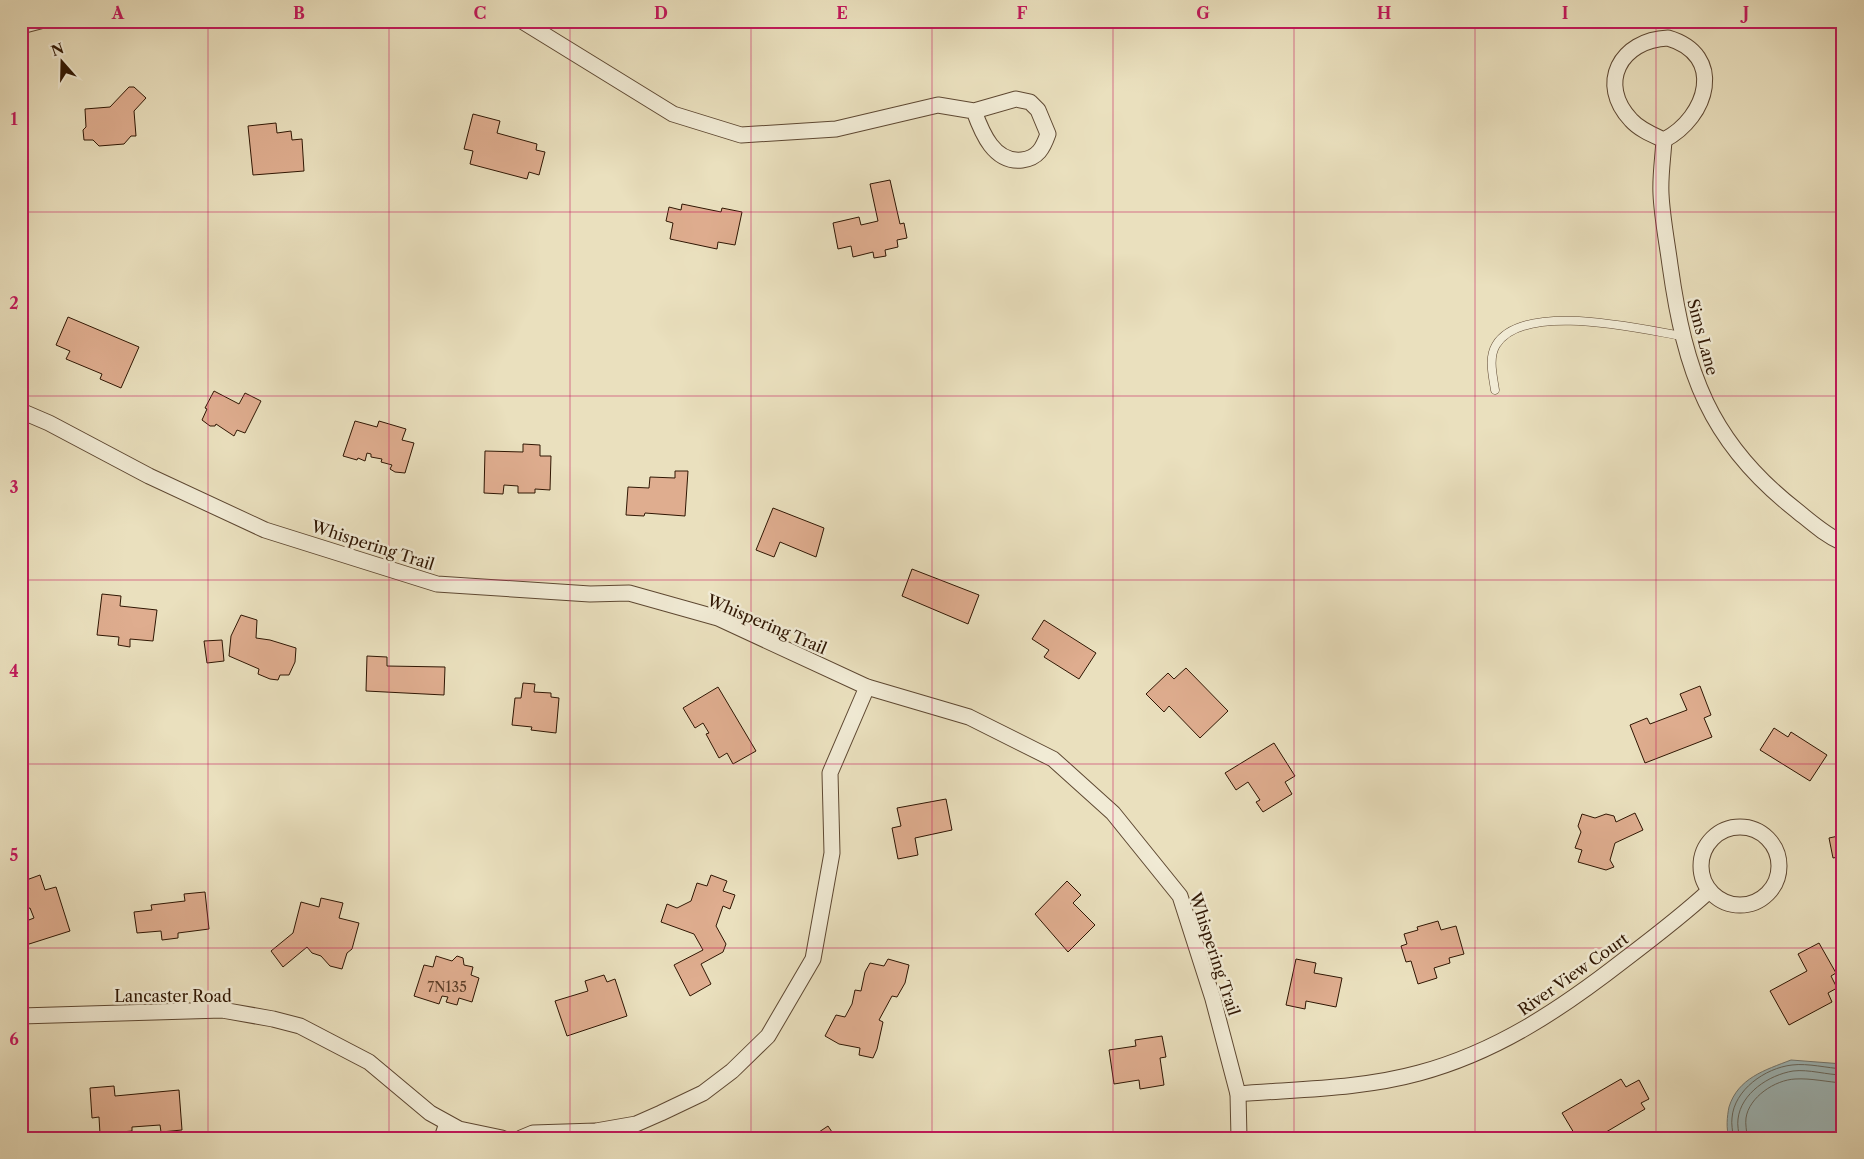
<svg xmlns="http://www.w3.org/2000/svg" width="1864" height="1159" viewBox="0 0 1864 1159" font-family="'Libre Caslon Text',serif">
	<rect width="100%" height="100%" fill="#eae0be"/>
	<filter id="stains"><feTurbulence type="fractalNoise" baseFrequency=".004" numOctaves="4"/><feColorMatrix values="0 0 0 0 .2 0 0 0 0 .09 0 0 0 0 .02 0 0 0 .5 -.17"/></filter>
	<radialGradient id="worn" r=".72"><stop offset=".6" stop-color="#630" stop-opacity="0"/><stop offset="1" stop-color="#630" stop-opacity=".3"/></radialGradient>
	<path fill="#9ebabd" stroke="#727873" d="M1791,1060L1843,1064V1138H1729C1726,1128 1727,1117 1729,1107C1738,1078 1765,1070 1791,1060Z"/>
	<g fill="none" stroke-linecap="round" stroke-linejoin="round">
		<g stroke="#666860" stroke-width="1">
			<path d="M1733,1138C1733,1131 1731,1124 1732,1118C1734,1090 1765,1068 1792,1065C1808,1063 1827,1068 1843,1069"/>
			<path d="M1739,1138C1739,1132 1737,1125 1738,1119C1741,1093 1769,1075 1793,1071C1809,1069 1827,1075 1843,1075"/>
			<path d="M1747,1138C1747,1131 1745,1124 1746,1118C1749,1097 1775,1080 1795,1079C1811,1078 1827,1082 1843,1083"/>
		</g>
	</g>
	<g fill="#dfad8f" stroke="#2f1603">
		<polygon points="129,87 134,87 146,98 134,111 136,136 131,136 124,144 99,146 93,140 84,140 83,130 86,127 85,109 110,107"/>
		<polygon points="473,114 500,121 497,133 537,144 536,150 545,152 539,175 529,172 527,179 470,164 473,151 464,149"/>
		<polygon points="276,123 277,133 291,131 292,140 302,139 304,171 253,175 248,126"/>
		<polygon points="890,180 900,224 904,223 907,238 897,240 898,247 885,250 886,256 874,258 873,252 853,257 851,246 838,249 833,223 859,217 861,225 878,221 870,184"/>
		<polygon points="682,204 721,212 722,208 742,212 735,245 718,242 717,249 670,239 673,223 666,221 669,207 681,210"/>
		<polygon points="68,317 139,347 121,388 100,379 102,374 66,359 70,351 56,345"/>
		<polygon points="214,391 239,404 245,393 261,401 245,433 237,430 234,436 216,424 215,426 210,426 202,420 207,409 205,408"/>
		<polygon points="355,421 377,427 379,421 406,429 402,440 414,443 405,473 395,472 390,469 392,465 381,462 382,459 371,457 371,454 367,453 365,461 358,458 357,460 343,456"/>
		<polygon points="523,444 540,445 540,456 551,456 550,490 535,489 535,493 518,493 518,486 504,485 503,494 484,493 485,451 523,452"/>
		<polygon points="675,471 688,471 685,516 645,513 644,516 626,515 628,487 649,488 650,477 675,478"/>
		<polygon points="773,508 824,528 816,557 780,542 774,557 756,550"/>
		<polygon points="912,569 979,595 968,624 902,596"/>
		<polygon points="102,594 121,596 120,606 157,610 153,641 130,639 130,647 118,645 119,637 97,635"/>
		<polygon points="241,615 257,620 256,638 270,640 296,648 295,662 289,675 280,675 278,680 270,679 258,674 259,669 229,656 231,636"/>
		<polygon points="1044,620 1096,653 1079,679 1044,657 1049,650 1032,639"/>
		<polygon points="222,640 224,661 207,663 204,641"/>
		<polygon points="367,656 387,657 387,666 445,667 444,695 366,691"/>
		<polygon points="1186,668 1228,711 1200,738 1169,706 1164,712 1146,694 1168,673 1174,679"/>
		<polygon points="523,683 535,684 534,692 551,693 551,697 559,698 556,733 531,730 532,727 512,725 515,698 521,698"/>
		<polygon points="1700,686 1711,715 1704,718 1712,737 1645,763 1630,725 1647,718 1650,724 1687,710 1680,694"/>
		<polygon points="718,687 756,751 733,764 727,753 719,758 706,734 709,733 703,723 695,728 683,708"/>
		<polygon points="1774,728 1788,737 1791,732 1827,755 1810,781 1760,750"/>
		<polygon points="1274,743 1295,776 1285,782 1292,794 1263,812 1256,802 1260,800 1248,782 1236,790 1225,773"/>
		<polygon points="946,799 952,830 915,838 918,855 898,859 892,828 901,826 897,808"/>
		<polygon points="1635,813 1643,830 1615,843 1610,860 1614,867 1606,870 1578,862 1582,850 1575,848 1581,832 1578,826 1582,814 1595,818 1606,814 1614,816 1616,822"/>
		<polygon points="1843,835 1843,856 1833,858 1829,838"/>
		<polygon points="40,875 45,890 56,887 70,931 26,945 21,923 34,918 30,908 21,910 21,882"/>
		<polygon points="711,875 727,881 723,891 735,895 730,909 723,906 716,926 726,944 723,952 701,964 711,984 690,996 674,965 703,950 694,934 661,922 667,904 677,908 691,901 697,883 707,886"/>
		<polygon points="1067,881 1081,895 1073,903 1095,925 1068,952 1035,914"/>
		<polygon points="205,892 209,929 178,933 178,938 162,940 161,931 137,933 134,912 152,910 151,905 185,901 184,894"/>
		<polygon points="321,898 343,903 339,918 359,923 352,949 347,953 342,969 330,966 321,956 312,953 307,947 283,967 271,951 293,933 301,902 319,907"/>
		<polygon points="1438,921 1441,930 1456,926 1464,954 1449,958 1450,963 1434,968 1437,978 1418,984 1411,961 1406,962 1401,946 1407,944 1404,934 1418,930 1417,927"/>
		<polygon points="1819,943 1836,973 1831,976 1837,988 1828,993 1832,1002 1789,1025 1770,991 1807,971 1798,954"/>
		<polygon points="436,956 452,961 457,956 463,958 464,965 473,967 471,975 479,978 472,1002 459,998 457,1005 446,1002 448,997 442,996 439,1004 414,996 424,965 433,967"/>
		<polygon points="888,959 909,965 905,983 897,997 892,996 879,1020 883,1022 877,1049 873,1058 859,1055 860,1048 839,1044 825,1036 836,1015 845,1017 852,1004 855,990 861,991 865,972 870,963 884,966"/>
		<polygon points="1296,959 1316,963 1314,973 1342,978 1336,1007 1306,1001 1305,1009 1286,1005"/>
		<polygon points="604,975 607,982 615,979 627,1016 567,1036 555,1001 588,991 585,981"/>
		<polygon points="1162,1036 1166,1057 1160,1058 1164,1085 1140,1089 1139,1080 1114,1084 1109,1050 1136,1046 1135,1040"/>
		<polygon points="1621,1079 1626,1087 1639,1080 1649,1099 1641,1103 1645,1109 1596,1138 1577,1138 1562,1113"/>
		<polygon points="114,1086 115,1096 179,1090 182,1130 161,1132 160,1125 132,1127 132,1131 100,1134 99,1117 92,1118 90,1088"/>
		<polygon points="828,1126 836,1138 810,1138"/>
	</g>
	<g fill="none" stroke-linecap="round" stroke-linejoin="round">
		<g stroke="#5e4832" stroke-width="9">
			<path id="service" d="M1495,390C1493,376 1488,358 1496,345C1523,301 1640,329 1682,336"/>
		</g>
		<g stroke="#5e4832" stroke-width="17">
			<g id="minor">
				<path d="M522,21L673,114L741,135L836,129L938,105L974,111L1016,99L1030,102L1038,110L1048,134C1043,148 1038,158 1022,160C994,163 982,133 974,111"/>
				<polyline points="21,26 40,21"/>
				<path d="M1668,38C1726,55 1708,117 1664,140C1653,135 1640,130 1631,120C1597,84 1620,40 1668,38Z"/>
				<path d="M1664,140C1663,158 1660,176 1661,194C1662,217 1667,242 1670,265C1685,372 1709,442 1796,510C1811,522 1825,535 1843,543"/>
				<polyline points="21,411 49,423 149,476 265,530 437,584 590,594 629,593 718,618 867,687 969,717 1053,759 1113,813 1180,896 1213,999 1238,1094 1239,1138"/>
				<circle cx="1740" cy="866" r="39"/>
				<polyline points="21,1016 222,1010 273,1019 300,1026 369,1062 430,1113 459,1129 502,1138"/>
				<path d="M1238,1094C1298,1089 1361,1089 1419,1073C1497,1052 1561,1009 1624,960C1653,938 1682,916 1709,891"/>
				<polyline points="442,1138 447,1123"/>
				<polyline points="521,1138 533,1133 596,1131 636,1124 661,1113 703,1093 732,1071 768,1036 813,959 832,853 830,773 867,687"/>
			</g>
		</g>
		<use href="#service" stroke="#f1ebd5" stroke-width="8"/>
		<use href="#minor" stroke="#f1ebd5" stroke-width="15"/>
	</g>
	<path fill="none" stroke="#c2185b" stroke-width="1" stroke-opacity="0.55" d="M208,21V1138M389,21V1138M570,21V1138M751,21V1138M932,21V1138M1113,21V1138M1294,21V1138M1475,21V1138M1656,21V1138M21,212H1843M21,396H1843M21,580H1843M21,764H1843M21,948H1843"/>
	<g text-anchor="middle" stroke-width="5" stroke-linejoin="round" paint-order="stroke">
		<g font-size="14" fill="#5b3c26">
			<text x="447" y="992">7N135</text>
		</g>
		<g font-size="16" fill="#2f1603" stroke="#f1ebd5">
			<text transform="translate(1703 337) rotate(75)" y="6">Sims Lane</text>
			<text transform="translate(373 545) rotate(18)" y="6">Whispering Trail</text>
			<text transform="translate(767 624) rotate(23)" y="6">Whispering Trail</text>
			<text transform="translate(1215 954) rotate(72)" y="6">Whispering Trail</text>
			<text transform="translate(1573 974) rotate(-35)" y="6">River View Court</text>
			<text x="173" y="1002">Lancaster Road</text>
		</g>
	</g>
	<rect width="1864" height="1159" fill="none" stroke="#eae0be" stroke-width="55"/>
	<g transform="translate(62 62) rotate(340)" stroke="#f1ebd5" stroke-width="4" paint-order="stroke">
	<path d="M0-4L9 19L0 12L-9 19Z" fill="#2f1603"/>
	<text y="-8" font-size="14" font-weight="bold" text-anchor="middle" fill="#2f1603">N</text>
	</g>
	<rect x="28" y="28" width="1808" height="1104" fill="none" stroke="#c2185b" stroke-width="2"/>
	<g font-size="16" text-anchor="middle" font-weight="bold" fill="#c2185b">
		<text x="118" y="19">A</text>
		<text x="299" y="19">B</text>
		<text x="480" y="19">C</text>
		<text x="661" y="19">D</text>
		<text x="842" y="19">E</text>
		<text x="1022" y="19">F</text>
		<text x="1203" y="19">G</text>
		<text x="1384" y="19">H</text>
		<text x="1565" y="19">I</text>
		<text x="1746" y="19">J</text>
		<text x="14" y="125">1</text>
		<text x="14" y="309">2</text>
		<text x="14" y="493">3</text>
		<text x="14" y="677">4</text>
		<text x="14" y="861">5</text>
		<text x="14" y="1045">6</text>
	</g>
	<rect width="100%" height="100%" filter="url(#stains)"/>
	<rect width="100%" height="100%" fill="url(#worn)"/>
</svg>
